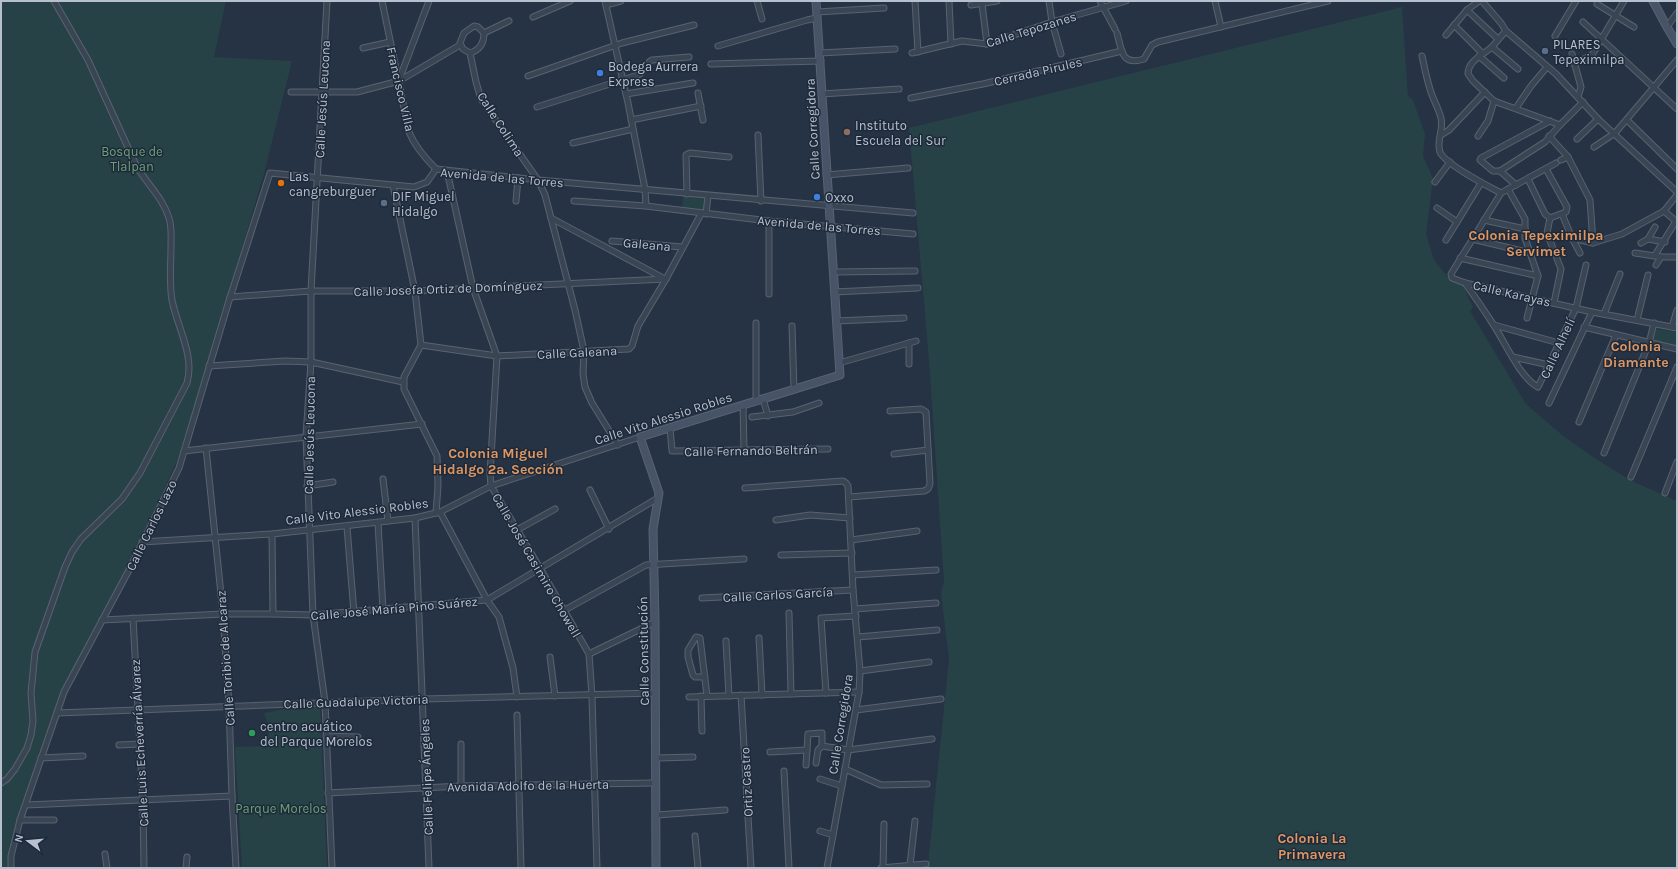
<svg xmlns="http://www.w3.org/2000/svg" width="1678" height="869" viewBox="0 0 1678 869" font-family="Karla,sans-serif">
	<rect width="100%" height="100%" fill="#253345"/>
	<g fill="#274246">
		<polygon points="1,1 226,1 214,57 292,61 265,170 202,384 177,461 138,545 63,692 13,835 11,845 10,868 1,868"/>
		<polygon points="1402,7 1408,96 1413,100 1425,134 1423,156 1433,178 1426,234 1434,260 1447,276 1462,284 1473,307 1470,311 1526,404 1562,435 1596,459 1632,481 1677,501 1677,868 910,868 928,865 949,659 941,593 944,582 929,360 909,128"/>
		<polygon points="683,195 706,197 704,211 682,209"/>
		<polygon points="1656,329 1677,332 1677,347 1653,343"/>
		<polygon points="320,702 327,868 242,868 235,747 267,746 269,727 264,713"/>
	</g>
	<g fill="none" stroke-linecap="round" stroke-linejoin="round">
		<g stroke="#586371" stroke-width="7">
			<g id="street">
				<polyline points="327,1 311,291 311,362 306,436 313,615 325,702 332,868"/>
				<path d="M382,1L409,132C415,147 425,158 436,169"/>
				<polyline points="605,1 628,103 645,189 646,206"/>
				<polyline points="757,1 762,19"/>
				<polyline points="915,1 918,52"/>
				<polyline points="949,1 951,44"/>
				<polyline points="1049,1 1052,22 1061,54"/>
				<polyline points="1100,1 1115,29"/>
				<polyline points="1215,1 1221,27"/>
				<polyline points="1482,1 1501,23 1506,31 1556,74 1598,119 1677,192"/>
				<polyline points="982,4 987,44"/>
				<polyline points="1597,4 1634,27"/>
				<polyline points="606,5 621,1"/>
				<polyline points="971,5 997,1"/>
				<polyline points="1467,10 1498,39"/>
				<polyline points="817,12 884,8"/>
				<polyline points="533,17 570,1"/>
				<polyline points="1583,22 1677,109"/>
				<polyline points="1454,25 1482,53"/>
				<path d="M474,26L478,27L484,33C484,43 480,50 470,53L463,49L460,43L464,33Z"/>
				<polyline points="1667,27 1677,13"/>
				<path d="M1506,31C1501,36 1497,41 1493,46C1485,54 1468,60 1468,74L1473,81L1494,101L1560,125"/>
				<polyline points="484,33 509,21"/>
				<path d="M1117,33C1122,51 1121,66 1144,59L1152,45L1158,42L1328,1"/>
				<polyline points="1446,35 1467,10 1479,1"/>
				<polyline points="1555,36 1576,1"/>
				<polyline points="718,46 807,20 817,18"/>
				<polyline points="1492,47 1518,69"/>
				<polyline points="363,48 390,42"/>
				<polyline points="470,53 476,82 481,99 538,180 545,195 575,310 584,351 583,374 585,387 592,403 618,445"/>
				<polyline points="820,53 895,49"/>
				<polyline points="912,53 962,41 987,44 1052,22 1126,1"/>
				<polyline points="1572,54 1581,87 1578,97"/>
				<path d="M1422,56C1425,69 1427,82 1432,95C1435,103 1439,110 1441,118C1444,129 1436,141 1440,152C1445,164 1489,187 1501,193"/>
				<polyline points="1479,56 1504,78"/>
				<polyline points="711,64 821,61"/>
				<polyline points="1574,64 1592,55 1624,1"/>
				<polyline points="528,76 622,43 694,25"/>
				<polyline points="399,80 429,1"/>
				<polyline points="291,92 357,92 399,81 460,45"/>
				<polyline points="698,93 703,120"/>
				<polyline points="626,94 693,83"/>
				<polyline points="822,94 899,89"/>
				<polyline points="911,98 983,84 1122,51"/>
				<path d="M537,107L638,75C645,72 645,63 652,60L689,57"/>
				<polyline points="1516,108 1531,86 1547,67"/>
				<polyline points="631,120 701,106"/>
				<polyline points="1627,120 1677,169"/>
				<polyline points="758,135 761,201"/>
				<polyline points="1441,135 1449,130 1485,92"/>
				<polyline points="1478,136 1488,121 1494,101"/>
				<polyline points="1549,136 1568,157 1590,200 1593,243"/>
				<polyline points="1577,139 1598,119"/>
				<polyline points="573,143 633,129"/>
				<polyline points="1594,147 1615,133 1677,60"/>
				<polyline points="1561,160 1568,157"/>
				<polyline points="1556,163 1501,193 1451,274 1452,278 1465,283 1592,312 1677,328"/>
				<polyline points="436,169 538,180 913,213"/>
				<polyline points="1546,169 1567,207 1566,212 1550,218"/>
				<polyline points="447,171 473,288 497,356 490,474 491,486 540,568 589,654 592,696 597,868"/>
				<polyline points="1500,171 1545,142 1560,125 1583,102"/>
				<polyline points="826,175 908,168"/>
				<polyline points="1528,179 1545,214 1550,218"/>
				<polyline points="1435,182 1450,162"/>
				<polyline points="393,185 415,291 421,345 404,377 404,389 437,456 438,486 436,513"/>
				<polyline points="1516,185 1500,171 1493,171 1480,160 1481,158 1550,121"/>
				<polyline points="1508,189 1525,219 1525,238 1538,276 1527,318"/>
				<polyline points="687,194 686,155 690,153 729,157"/>
				<polyline points="516,201 518,178"/>
				<polyline points="574,201 646,206 769,221 913,234"/>
				<polyline points="1437,208 1457,222"/>
				<polyline points="1664,211 1677,222"/>
				<polyline points="706,214 708,196"/>
				<polyline points="1562,214 1572,238 1580,253"/>
				<polyline points="551,218 665,279"/>
				<polyline points="1550,218 1547,233 1561,269 1554,303"/>
				<polyline points="1484,220 1525,229"/>
				<polyline points="1572,238 1593,243 1622,234 1664,211 1677,195"/>
				<polyline points="1472,239 1531,253"/>
				<polyline points="1648,239 1665,242"/>
				<polyline points="1446,240 1481,183"/>
				<polyline points="612,241 682,247"/>
				<polyline points="1641,243 1648,239 1655,227"/>
				<polyline points="1635,253 1661,257 1677,257"/>
				<polyline points="1655,255 1676,221"/>
				<polyline points="1460,258 1538,276"/>
				<polyline points="1656,265 1661,257"/>
				<polyline points="833,272 915,271"/>
				<path d="M1465,283C1475,297 1484,310 1493,324C1505,342 1520,378 1538,387L1576,308L1586,265"/>
				<polyline points="834,292 918,288"/>
				<polyline points="769,294 769,221"/>
				<polyline points="230,297 311,291 415,291 666,279"/>
				<polyline points="1604,314 1620,274"/>
				<polyline points="1637,320 1648,275"/>
				<polyline points="836,321 904,318"/>
				<polyline points="1494,325 1559,343"/>
				<polyline points="792,326 794,390"/>
				<polyline points="1584,327 1677,349"/>
				<polyline points="1672,327 1677,310"/>
				<polyline points="421,345 497,356 629,349 632,346 638,326 666,279 701,214"/>
				<polyline points="1513,357 1549,365"/>
				<polyline points="839,363 916,341"/>
				<polyline points="909,364 909,343"/>
				<polyline points="209,366 285,361 311,362 403,382"/>
				<polyline points="763,399 768,416"/>
				<polyline points="756,401 756,323"/>
				<polyline points="1549,403 1592,312"/>
				<polyline points="743,405 744,450"/>
				<polyline points="752,417 793,412 819,403"/>
				<polyline points="1579,422 1616,335"/>
				<polyline points="670,428 672,451 828,449"/>
				<polyline points="206,448 223,614 229,705 232,796 236,868"/>
				<polyline points="184,451 422,424"/>
				<polyline points="1604,453 1649,343 1654,323"/>
				<polyline points="894,454 928,450"/>
				<polyline points="1631,477 1677,367"/>
				<polyline points="383,479 388,521"/>
				<polyline points="307,486 333,482"/>
				<polyline points="745,488 843,481 846,483 848,486 853,590 860,671 859,692 827,868"/>
				<polyline points="590,490 609,529"/>
				<polyline points="1665,493 1677,462"/>
				<polyline points="849,497 924,491 928,489 930,484 926,412 921,409 890,411"/>
				<polyline points="440,512 487,600 499,617 513,668 517,697"/>
				<polyline points="415,518 429,868"/>
				<polyline points="776,520 810,515 850,518"/>
				<polyline points="378,523 383,610"/>
				<polyline points="347,527 354,613"/>
				<polyline points="517,530 555,509"/>
				<polyline points="272,534 273,614"/>
				<polyline points="851,540 917,531"/>
				<polyline points="142,542 272,534 415,518 440,512 491,486 640,437"/>
				<polyline points="781,555 852,553"/>
				<polyline points="853,575 936,570"/>
				<polyline points="702,598 853,590"/>
				<polyline points="855,609 936,603"/>
				<polyline points="563,611 646,565 744,559"/>
				<polyline points="789,613 791,694"/>
				<polyline points="133,618 143,801 144,868"/>
				<polyline points="102,620 223,614 273,614 313,615 487,600 658,498"/>
				<polyline points="858,637 937,630"/>
				<polyline points="759,638 762,695"/>
				<polyline points="726,641 729,696"/>
				<polyline points="589,654 655,622"/>
				<polyline points="550,657 555,696"/>
				<polyline points="860,671 929,662"/>
				<polyline points="705,677 695,677 693,675 688,657 688,650 696,637 700,638 707,696"/>
				<polyline points="826,693 821,618 856,616"/>
				<polyline points="741,695 751,868"/>
				<polyline points="701,696 702,731"/>
				<polyline points="689,697 859,692"/>
				<polyline points="856,710 941,699"/>
				<polyline points="57,713 423,699 656,693"/>
				<polyline points="517,715 521,868"/>
				<polyline points="326,736 358,737"/>
				<polyline points="461,744 461,786"/>
				<polyline points="119,745 140,744"/>
				<polyline points="770,752 807,750"/>
				<polyline points="41,758 83,756"/>
				<polyline points="657,758 693,757"/>
				<polyline points="816,763 818,750 822,746"/>
				<polyline points="806,765 808,734 822,733 822,746 848,750 932,739"/>
				<polyline points="845,769 881,785 927,784"/>
				<polyline points="784,771 789,868"/>
				<polyline points="820,779 842,786"/>
				<path d="M1,783L7,779L15,769L27,748L31,735L33,721L31,693L35,652L65,567L72,552L81,539L122,499L140,473L187,383C195,355 177,327 172,300C169,283 171,263 171,246C171,237 172,227 169,218C163,198 146,183 136,165L88,60L54,1"/>
				<polyline points="328,793 461,786 656,783"/>
				<polyline points="26,805 232,796"/>
				<polyline points="657,815 725,810"/>
				<polyline points="20,820 54,820"/>
				<polyline points="820,831 833,835"/>
				<polyline points="695,836 698,868"/>
				<polyline points="105,854 107,868"/>
				<polyline points="910,865 915,821"/>
				<polyline points="11,868 11,856 20,820 64,692 129,570 179,468 228,304 270,173 414,187 427,182 436,169"/>
				<polyline points="186,868 187,857"/>
				<polyline points="881,868 926,864"/>
				<polyline points="883,868 884,824"/>
			</g>
		</g>
		<g stroke="#586371" stroke-width="9">
			<g id="secondary">
				<polyline points="1653,1 1667,27 1677,44"/>
				<polyline points="656,868 655,622 653,529 659,493 640,437 840,375 816,1"/>
			</g>
		</g>
		<use href="#street" stroke="#3a4554" stroke-width="5"/>
		<use href="#secondary" stroke="#475367" stroke-width="7"/>
	</g>
	<g fill="#5c6f8a" stroke="#1e2a3a" stroke-width="1.5">
		<circle cx="1545" cy="51" r="4"/>
		<circle cx="384" cy="203" r="4"/>
	</g>
	<g fill="#3f7fe0" stroke="#1e2a3a" stroke-width="1.5">
		<circle cx="600" cy="73" r="4"/>
		<circle cx="817" cy="197" r="4"/>
	</g>
	<circle fill="#8d6e63" stroke="#1e2a3a" stroke-width="1.5" cx="847" cy="132" r="4"/>
	<circle fill="#e8710a" stroke="#1e2a3a" stroke-width="1.5" cx="281" cy="183" r="4"/>
	<circle fill="#2e9e5b" stroke="#1e2a3a" stroke-width="1.5" cx="252" cy="733" r="4"/>
	<g text-anchor="middle" stroke-width="3" stroke-linejoin="round" paint-order="stroke">
		<g font-size="13" fill="#b7c0ce" stroke="#1e2a3a">
			<text transform="translate(1031 29) rotate(-17)" y="5">Calle Tepozanes</text>
			<text transform="translate(1038 71) rotate(-13)" y="5">Cerrada Pirules</text>
			<text transform="translate(401 89) rotate(77)" y="5">Francisco Villa</text>
			<text transform="translate(322 99) rotate(-87)" y="5">Calle Jesús Leucona</text>
			<text transform="translate(501 124) rotate(57)" y="5">Calle Colima</text>
			<text transform="translate(812 129) rotate(-93)" y="5">Calle Corregidora</text>
			<text transform="translate(502 177) rotate(5)" y="5">Avenida de las Torres</text>
			<text transform="translate(819 225) rotate(5)" y="5">Avenida de las Torres</text>
			<text transform="translate(647 244) rotate(5)" y="5">Galeana</text>
			<text transform="translate(448 288) rotate(-2)" y="5">Calle Josefa Ortiz de Domínguez</text>
			<text transform="translate(1512 293) rotate(13)" y="5">Calle Karayas</text>
			<text transform="translate(1557 348) rotate(-65)" y="5">Calle Alhelí</text>
			<text transform="translate(577 352) rotate(-3)" y="5">Calle Galeana</text>
			<text transform="translate(663 418) rotate(-18)" y="5">Calle Vito Alessio Robles</text>
			<text transform="translate(309 435) rotate(-89)" y="5">Calle Jesús Leucona</text>
			<text transform="translate(751 450) rotate(-1)" y="5">Calle Fernando Beltrán</text>
			<text transform="translate(357 511) rotate(-7)" y="5">Calle Vito Alessio Robles</text>
			<text transform="translate(151 525) rotate(-64)" y="5">Calle Carlos Lazo</text>
			<text transform="translate(537 565) rotate(60)" y="5">Calle José Casimiro Chowell</text>
			<text transform="translate(778 594) rotate(-3)" y="5">Calle Carlos García</text>
			<text transform="translate(394 608) rotate(-5)" y="5">Calle José María Pino Suárez</text>
			<text transform="translate(643 651) rotate(-91)" y="5">Calle Constitución</text>
			<text transform="translate(225 658) rotate(-94)" y="5">Calle Toribio de Alcaraz</text>
			<text transform="translate(356 701) rotate(-2)" y="5">Calle Guadalupe Victoria</text>
			<text transform="translate(840 724) rotate(-81)" y="5">Calle Corregidora</text>
			<text transform="translate(139 743) rotate(-93)" y="5">Calle Luis Echeverría Álvarez</text>
			<text transform="translate(426 777) rotate(-92)" y="5">Calle Felipe Ángeles</text>
			<text transform="translate(746 782) rotate(-93)" y="5">Ortiz Castro</text>
			<text transform="translate(528 785) rotate(-1)" y="5">Avenida Adolfo de la Huerta</text>
		</g>
		<g font-size="13" fill="#b7c0ce" stroke="#1e2a3a" text-anchor="start">
			<text x="1553" y="49">PILARES<tspan x="1553" dy="15">Tepeximilpa</tspan></text>
			<text x="608" y="71">Bodega Aurrera<tspan x="608" dy="15">Express</tspan></text>
			<text x="855" y="130">Instituto<tspan x="855" dy="15">Escuela del Sur</tspan></text>
			<text x="289" y="181">Las<tspan x="289" dy="15">cangreburguer</tspan></text>
			<text x="392" y="201">DIF Miguel<tspan x="392" dy="15">Hidalgo</tspan></text>
			<text x="825" y="202">Oxxo</text>
			<text x="260" y="731">centro acuático<tspan x="260" dy="15">del Parque Morelos</tspan></text>
		</g>
		<g font-size="13" fill="#6ca078" stroke="#1e2a3a">
			<text x="132" y="156">Bosque de<tspan x="132" dy="15">Tlalpan</tspan></text>
			<text x="281" y="813">Parque Morelos</text>
		</g>
		<g font-size="14" font-weight="bold" fill="#de9762" stroke="#1e2a3a">
			<text x="1536" y="240">Colonia Tepeximilpa<tspan x="1536" dy="16">Servimet</tspan></text>
			<text x="1636" y="351">Colonia<tspan x="1636" dy="16">Diamante</tspan></text>
			<text x="498" y="458">Colonia Miguel<tspan x="498" dy="16">Hidalgo 2a. Sección</tspan></text>
			<text x="1312" y="843">Colonia La<tspan x="1312" dy="16">Primavera</tspan></text>
		</g>
	</g>
	<rect width="1678" height="869" fill="none" stroke="#b7c0ce" stroke-width="4"/>
	<g transform="translate(28 841) rotate(286)" stroke="#1e2a3a" stroke-width="3" paint-order="stroke">
	<path d="M0-3L7 15L0 10L-7 15Z" fill="#b7c0ce"/>
	<text y="-6" font-size="11" font-weight="bold" text-anchor="middle" fill="#b7c0ce">N</text>
	</g>
</svg>
